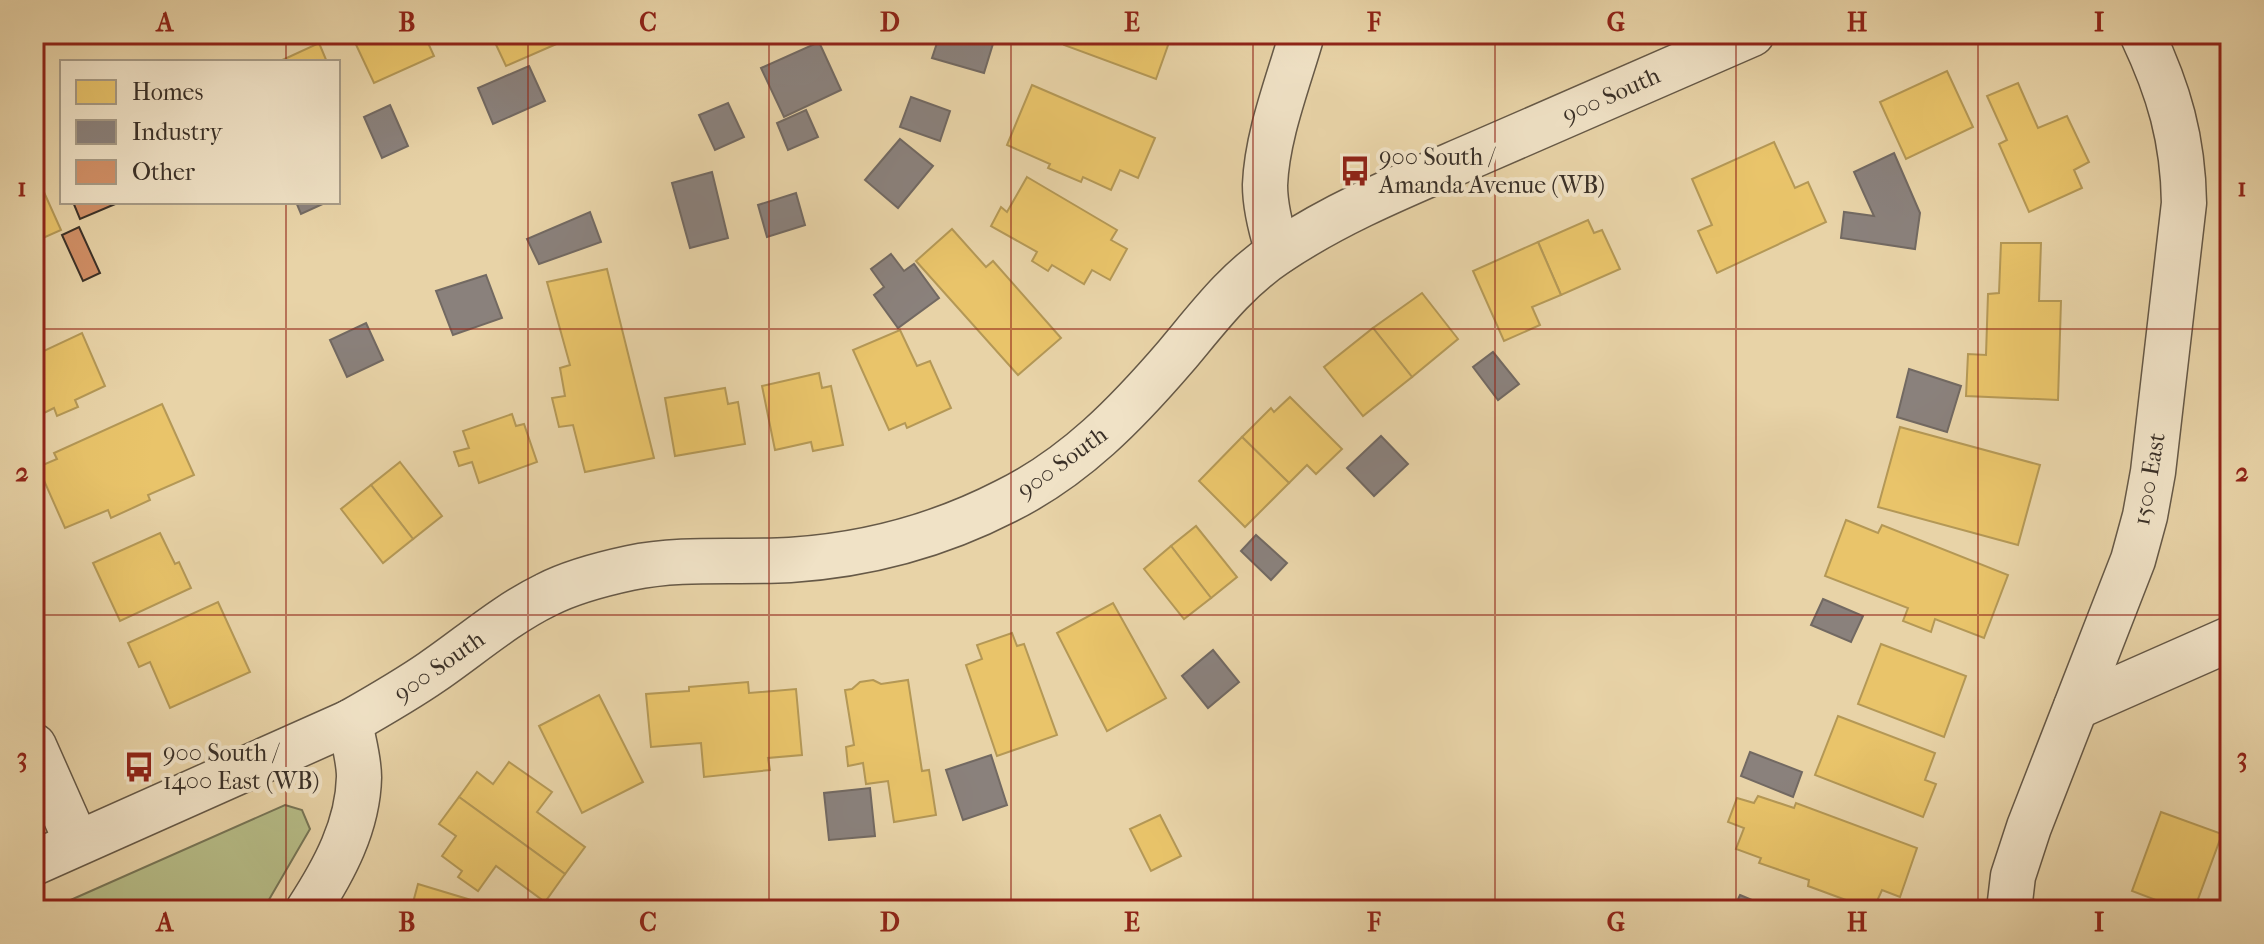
<svg xmlns="http://www.w3.org/2000/svg" width="2264" height="944" viewBox="0 0 2264 944" font-family="'IM FELL French Canon',serif">
	<rect width="100%" height="100%" fill="#e8d3a7"/>
	<filter id="stains"><feTurbulence type="fractalNoise" baseFrequency=".0025" numOctaves="4"/><feColorMatrix values="0 0 0 0 .2 0 0 0 0 .09 0 0 0 0 .02 0 0 0 .5 -.17"/></filter>
	<radialGradient id="worn" r=".72"><stop offset=".6" stop-color="#630" stop-opacity="0"/><stop offset="1" stop-color="#630" stop-opacity=".3"/></radialGradient>
	<polygon fill="#b6bc87" stroke="#787657" stroke-width="2" points="285,805 302,810 310,829 263,910 48,910"/>
	<g fill="#e9c46a" stroke="#b49856" stroke-width="2">
		<polygon points="351,34 424,34 434,56 374,83"/>
		<polygon points="491,34 577,34 577,35 506,66"/>
		<polygon points="1068,34 1172,34 1156,79 1064,45"/>
		<polygon points="319,43 327,62 278,62"/>
		<polygon points="1947,71 1973,127 1906,159 1880,102"/>
		<polygon points="2018,83 2038,128 2067,116 2089,162 2074,170 2082,188 2029,212 1999,144 2007,140 1987,96"/>
		<polygon points="1032,85 1155,138 1138,178 1120,170 1111,190 1083,177 1081,182 1048,168 1050,164 1007,145"/>
		<polygon points="1774,142 1795,188 1808,182 1826,222 1717,273 1698,231 1712,225 1692,179"/>
		<polygon points="34,170 61,230 34,242"/>
		<polygon points="1027,177 1117,230 1111,240 1127,249 1110,280 1092,270 1084,284 1052,265 1048,271 1032,261 1037,252 991,226 1001,207 1007,212"/>
		<polygon points="1588,220 1594,233 1602,230 1620,269 1561,295 1538,242"/>
		<polygon points="952,229 986,267 993,261 1061,338 1018,375 916,261"/>
		<polygon points="1538,242 1561,295 1532,307 1540,325 1504,341 1473,271"/>
		<polygon points="2001,243 2041,243 2039,301 2061,301 2058,400 1966,396 1968,354 1986,355 1988,294 1999,293"/>
		<polygon points="607,269 654,458 585,472 573,425 559,427 552,398 565,396 560,368 570,365 547,282"/>
		<polygon points="1422,293 1458,339 1412,377 1373,328"/>
		<polygon points="1373,328 1412,377 1363,416 1324,367"/>
		<polygon points="900,330 917,366 930,361 951,408 907,428 905,423 889,430 853,350"/>
		<polygon points="36,333 44,351 82,333 105,386 75,400 78,407 57,416 54,408 34,418 34,334"/>
		<polygon points="819,373 822,388 831,386 843,445 813,451 811,442 775,450 762,386"/>
		<polygon points="725,388 728,404 738,402 745,444 675,456 665,398"/>
		<polygon points="1290,397 1342,449 1316,474 1307,465 1289,483 1242,437 1271,408 1274,412"/>
		<polygon points="162,404 194,475 148,495 150,500 111,518 108,510 65,528 38,467 57,459 54,453"/>
		<polygon points="512,414 516,426 524,424 537,462 479,483 472,462 459,466 454,452 469,448 463,431"/>
		<polygon points="1900,427 2040,465 2018,545 1878,507"/>
		<polygon points="1242,437 1289,483 1245,527 1199,481"/>
		<polygon points="400,462 442,516 413,539 371,485"/>
		<polygon points="371,485 413,539 383,563 341,509"/>
		<polygon points="1846,520 1878,533 1882,525 2008,575 1984,638 1935,619 1931,632 1903,621 1908,608 1825,576"/>
		<polygon points="1196,526 1237,577 1211,598 1171,546"/>
		<polygon points="160,533 175,564 179,562 191,588 120,621 93,563"/>
		<polygon points="1171,546 1211,598 1184,619 1144,569"/>
		<polygon points="218,602 250,672 170,708 150,662 139,667 128,643"/>
		<polygon points="1113,603 1166,698 1107,731 1057,633"/>
		<polygon points="1012,633 1017,646 1024,644 1057,735 997,756 966,665 982,659 977,645"/>
		<polygon points="1881,644 1966,676 1944,737 1858,704"/>
		<polygon points="873,680 881,684 908,680 922,771 929,770 936,815 894,822 888,781 866,784 863,763 848,766 846,747 854,745 845,690 852,689 860,682"/>
		<polygon points="748,682 749,693 796,689 802,755 768,758 770,770 704,777 701,743 651,747 646,694 689,691 689,687"/>
		<polygon points="599,695 643,782 582,813 539,726"/>
		<polygon points="1838,716 1935,753 1925,780 1936,784 1923,817 1815,775"/>
		<polygon points="509,762 552,792 537,812 585,847 565,874 459,797 477,772 493,784"/>
		<polygon points="1758,796 1794,808 1796,803 1917,848 1900,897 1882,890 1873,910 1808,886 1809,880 1759,863 1761,858 1736,849 1744,828 1728,822 1737,798 1754,803"/>
		<polygon points="459,797 565,874 545,902 496,866 478,891 458,877 462,871 442,856 456,836 439,824"/>
		<polygon points="2161,812 2222,834 2194,910 2182,910 2132,891"/>
		<polygon points="1160,815 1181,856 1151,871 1130,829"/>
		<polygon points="418,884 481,903 479,910 411,910"/>
	</g>
	<g fill="#8a817c" stroke="#726962" stroke-width="2">
		<polygon points="940,34 996,34 984,73 932,58"/>
		<polygon points="819,42 841,90 784,117 761,68"/>
		<polygon points="529,66 545,101 493,124 478,88"/>
		<polygon points="911,97 950,111 940,141 900,127"/>
		<polygon points="728,103 744,137 715,150 699,115"/>
		<polygon points="390,105 408,146 382,158 364,117"/>
		<polygon points="806,110 818,137 788,150 777,123"/>
		<polygon points="900,139 933,166 898,208 865,180"/>
		<polygon points="1894,153 1920,213 1915,249 1841,238 1844,212 1874,216 1854,172"/>
		<polygon points="712,172 728,238 690,248 672,183"/>
		<polygon points="796,193 805,225 767,237 758,205"/>
		<polygon points="296,202 327,202 301,214"/>
		<polygon points="590,212 601,242 539,264 527,239"/>
		<polygon points="891,254 904,271 914,264 939,298 898,328 874,295 884,287 871,269"/>
		<polygon points="486,275 502,318 453,335 436,291"/>
		<polygon points="366,323 383,360 347,377 330,340"/>
		<polygon points="1493,352 1519,384 1498,400 1473,367"/>
		<polygon points="1909,369 1961,386 1947,432 1897,417"/>
		<polygon points="1381,436 1408,464 1374,496 1347,468"/>
		<polygon points="1256,535 1287,563 1271,580 1241,551"/>
		<polygon points="1823,599 1863,616 1851,642 1811,625"/>
		<polygon points="1213,650 1239,682 1208,708 1182,676"/>
		<polygon points="1750,752 1802,772 1793,797 1741,776"/>
		<polygon points="991,755 1007,805 963,820 946,770"/>
		<polygon points="870,788 875,836 829,840 824,793"/>
		<polygon points="1740,895 1771,908 1770,910 1733,910"/>
	</g>
	<g fill="#d29067" stroke="#3a3027" stroke-width="2">
		<polygon points="73,202 120,202 80,219"/>
		<polygon points="79,227 100,273 83,281 62,235"/>
	</g>
	<g fill="none" stroke-linecap="round" stroke-linejoin="round">
		<g stroke="#665947" stroke-width="47">
			<g id="minor">
				<path d="M1278,252C1271,230 1265,208 1265,185C1267,135 1288,83 1302,34"/>
				<polyline points="2076,707 2230,639"/>
				<polyline points="34,746 77,843"/>
				<path d="M34,863L350,722C378,706 406,690 432,672C470,646 505,615 546,595C571,582 602,574 630,568C682,557 737,563 790,560C867,555 938,536 1006,501C1075,467 1127,413 1176,356C1208,318 1235,281 1277,253C1339,211 1410,183 1479,153C1570,114 1661,74 1752,34"/>
				<path d="M308,910C334,870 358,826 359,777C359,759 353,740 350,722"/>
				<path d="M2009,910L2013,876L2029,827L2133,560L2145,516L2153,472L2184,203C2183,139 2169,91 2142,34"/>
			</g>
		</g>
		<use href="#minor" stroke="#f0e2c6" stroke-width="44"/>
	</g>
	<path fill="none" stroke="#8f2418" stroke-width="2" stroke-opacity="0.55" d="M286,34V62M528,34V910M769,34V910M1011,34V910M1253,34V910M1495,34V910M1736,34V910M1978,34V910M286,202V910M34,329H2230M34,615H2230"/>
	<defs>
		<g id="bus-bare" transform="scale(2.4)"><path d="M-5-6H5V4H4V6H2V4H-2V6H-4V4H-5ZM-3.5-4V0h7V-4ZM-3.5 1.2v1.5H-2V1.2ZM2 1.2v1.5H3.5V1.2Z" fill="#8f2418" stroke="#f0e2c6" stroke-width="2.5" paint-order="stroke"/></g>
	</defs>
	<g fill-rule="evenodd">
		<use href="#bus-bare" x="1355" y="171"/>
		<use href="#bus-bare" x="139" y="767"/>
	</g>
	<g text-anchor="middle" stroke-width="8" stroke-linejoin="round" paint-order="stroke">
		<g font-size="24" fill="#3a3027" stroke="#f0e2c6">
			<text transform="translate(1611 95) rotate(-24)" y="8">900 South</text>
			<text transform="translate(1062 462) rotate(-36)" y="8">900 South</text>
			<text transform="translate(2149 479) rotate(-80)" y="8">1500 East</text>
			<text transform="translate(439 666) rotate(-35)" y="8">900 South</text>
		</g>
		<g font-size="24" fill="#3a3027" stroke="#f0e2c6" text-anchor="start">
			<text x="1379" y="165">900 South /<tspan x="1379" dy="28">Amanda Avenue (WB)</tspan></text>
			<text x="163" y="761">900 South /<tspan x="163" dy="28">1400 East (WB)</tspan></text>
		</g>
	</g>
	<rect width="2264" height="944" fill="none" stroke="#e8d3a7" stroke-width="88"/>
	<rect x="60" y="60" width="280" height="144" fill="#f0e2c6" stroke="#a79b86" stroke-width="2"/>
	<rect x="76" y="80" width="40" height="24" fill="#e9c46a" stroke="#a79b86" stroke-width="2"/>
	<text x="132" y="100" font-size="24" fill="#3a3027">Homes</text>
	<rect x="76" y="120" width="40" height="24" fill="#8a817c" stroke="#a79b86" stroke-width="2"/>
	<text x="132" y="140" font-size="24" fill="#3a3027">Industry</text>
	<rect x="76" y="160" width="40" height="24" fill="#d29067" stroke="#a79b86" stroke-width="2"/>
	<text x="132" y="180" font-size="24" fill="#3a3027">Other</text>
	<rect x="44" y="44" width="2176" height="856" fill="none" stroke="#8f2418" stroke-width="3"/>
	<g font-size="26" text-anchor="middle" font-weight="bold" fill="#8f2418">
		<text x="165" y="31">A</text>
		<text x="407" y="31">B</text>
		<text x="648" y="31">C</text>
		<text x="890" y="31">D</text>
		<text x="1132" y="31">E</text>
		<text x="1374" y="31">F</text>
		<text x="1616" y="31">G</text>
		<text x="1857" y="31">H</text>
		<text x="2099" y="31">I</text>
		<text x="22" y="196">1</text>
		<text x="2242" y="196">1</text>
		<text x="22" y="481">2</text>
		<text x="2242" y="481">2</text>
		<text x="22" y="766">3</text>
		<text x="2242" y="766">3</text>
		<text x="165" y="931">A</text>
		<text x="407" y="931">B</text>
		<text x="648" y="931">C</text>
		<text x="890" y="931">D</text>
		<text x="1132" y="931">E</text>
		<text x="1374" y="931">F</text>
		<text x="1616" y="931">G</text>
		<text x="1857" y="931">H</text>
		<text x="2099" y="931">I</text>
	</g>
	<rect width="100%" height="100%" filter="url(#stains)"/>
	<rect width="100%" height="100%" fill="url(#worn)"/>
</svg>
